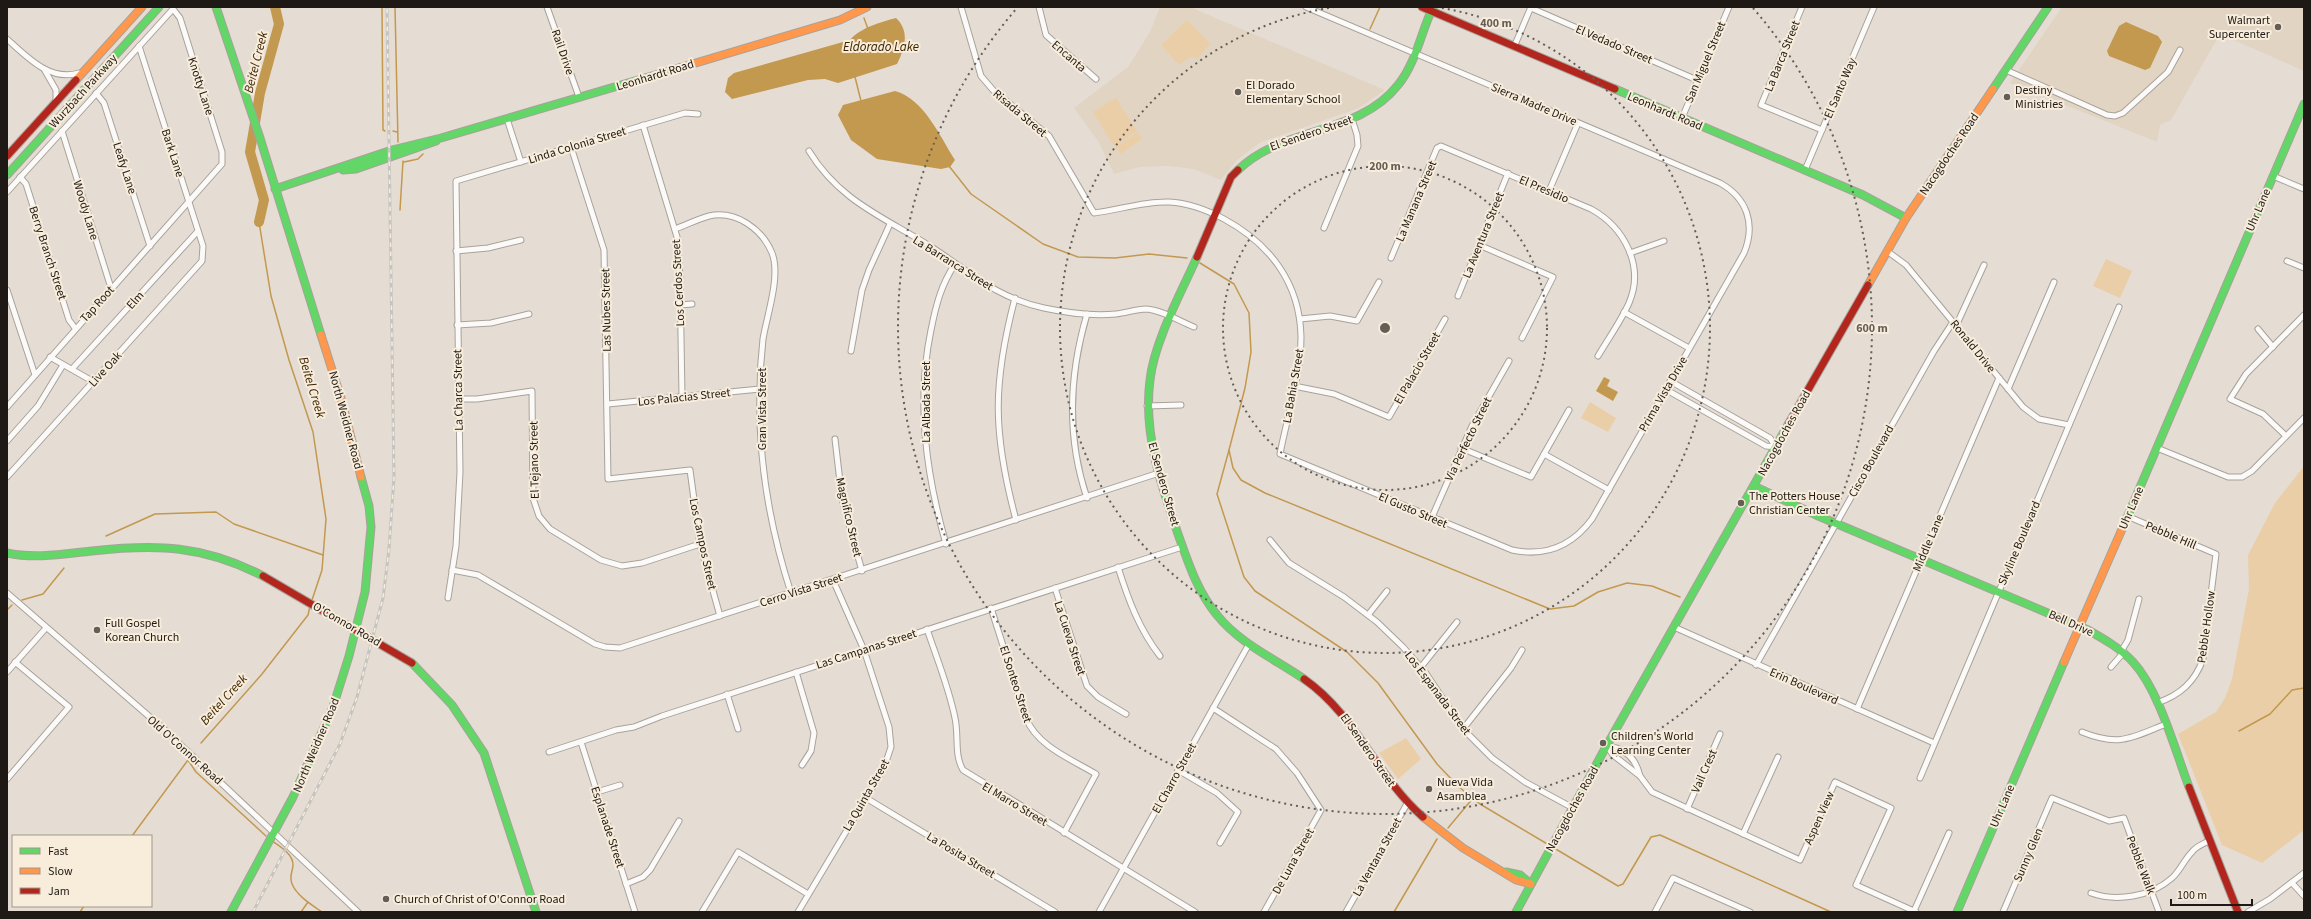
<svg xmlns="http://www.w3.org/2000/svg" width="2311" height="919" viewBox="0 0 2311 919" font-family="'Source Sans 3',sans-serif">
	<rect width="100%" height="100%" fill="#e5ddd4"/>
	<g fill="#e1d4c3">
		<polygon points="1160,7 1190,7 1385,90 1359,108 1261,142 1237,160 1221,180 1193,169 1168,166 1140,167 1114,174 1098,141 1074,108 1128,67 1150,32"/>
		<polygon points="2062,7 2304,7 2304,71 2220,34 2171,120 2160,125 2157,142 2010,83"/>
	</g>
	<g fill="#eacea7">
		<polygon points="1187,20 1210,43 1198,58 1190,57 1179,65 1161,45"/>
		<polygon points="1116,98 1137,131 1114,146 1093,112"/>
		<polygon points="1138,132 1142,139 1120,154 1115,147"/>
		<polygon points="2106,259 2132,271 2120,298 2093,286"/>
		<polygon points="1590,402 1616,418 1608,432 1581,418"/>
		<polygon points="2304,466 2304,830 2262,863 2222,845 2178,734 2216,712 2225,698 2232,679 2249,589 2248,555 2275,503"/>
		<polygon points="1406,738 1421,759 1398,779 1379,753"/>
	</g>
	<g fill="#c3984f">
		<path d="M896,18C910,31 905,48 897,64L838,83L825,79L808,80L732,99L725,92L728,78L734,73L850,40C860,28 881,22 896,18Z"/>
		<polygon points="2126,22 2158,36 2162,42 2150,68 2145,70 2109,56 2107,51 2119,26"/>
		<path d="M895,91C924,99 939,135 955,160L950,167L941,169L877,159L851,140L838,115L843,105Z"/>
		<polygon points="1604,377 1610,380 1607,386 1618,392 1613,401 1596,391"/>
	</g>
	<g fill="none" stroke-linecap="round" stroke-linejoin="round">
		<g stroke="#c3984f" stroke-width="1.5">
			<polyline points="382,7 383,130 385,131"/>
			<polyline points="395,7 398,142"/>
			<polyline points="864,18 868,29"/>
			<polyline points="1370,29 1380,7"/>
			<polyline points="855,77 861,101"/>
			<polyline points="393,131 397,132"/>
			<polyline points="404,162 418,159 423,154"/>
			<polyline points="949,166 971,194 1043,244 1078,257 1115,258 1149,254 1187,258"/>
			<polyline points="400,210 403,161"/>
			<polyline points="259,222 271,296 289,360 313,432 326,519 322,570 311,603"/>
			<polyline points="1200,263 1234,284 1249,313 1251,352 1245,388 1229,450 1233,468 1241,480 1265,493 1550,609 1574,606 1598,592 1627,583 1652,586 1680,597"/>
			<polyline points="1229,450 1217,494 1244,577 1255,591 1347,652 1378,683 1437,764 1459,787 1480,804 1549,845"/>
			<polyline points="106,536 155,514 216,512 234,524 323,555"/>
			<polyline points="22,600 43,594 64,568"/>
			<polyline points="7,610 12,605"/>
			<polyline points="2239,731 2270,714 2292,690 2304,688"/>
			<polyline points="201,743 262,674 308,615 310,606"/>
			<polyline points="188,760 196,772 266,836"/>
			<polyline points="1448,828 1473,798"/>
			<polyline points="132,836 188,760"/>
			<path d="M272,841C281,847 294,855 293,866C292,873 289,877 292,884C297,896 312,905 322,912"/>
			<polyline points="1554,848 1618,886 1623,884 1651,837 1660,835 1831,912"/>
			<polyline points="80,912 84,906"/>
			<polyline points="301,912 308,902"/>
			<polyline points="1394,912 1437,839"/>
		</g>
		<polyline stroke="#c3984f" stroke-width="10" points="259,222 264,200 250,152 260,93 279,24 275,7"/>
		<g stroke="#a7a29a" stroke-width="7">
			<g id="street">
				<polyline points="547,7 579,97"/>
				<path d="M961,7L981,76L993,90L1049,136L1094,213C1119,210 1144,201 1169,202C1188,203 1207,210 1224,219C1270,244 1300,283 1301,337C1301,374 1287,417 1280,454L1512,550C1545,557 1572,546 1592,519L1744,253C1756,224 1747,198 1720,183L1306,7"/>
				<polyline points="1039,7 1046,35 1096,79"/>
				<polyline points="1802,7 1761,105 1822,130"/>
				<polyline points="1531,8 1697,80"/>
				<path d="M7,39C27,57 50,82 79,73"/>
				<polyline points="1514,47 1531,7"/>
				<polyline points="44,69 56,90 56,101"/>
				<polyline points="2006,70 2107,115 2115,116 2123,113 2168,72 2180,50"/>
				<polyline points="96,93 104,103 150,246"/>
				<polyline points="1682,118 1729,7"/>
				<polyline points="507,119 521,162"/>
				<polyline points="643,125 677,237 680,276 682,397"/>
				<polyline points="62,131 111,288"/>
				<polyline points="571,147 604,250 608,479 690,470 700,544 720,616"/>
				<path d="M809,151C840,202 886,218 933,248C971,273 997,298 1044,308C1067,313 1093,316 1116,314C1126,313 1136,309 1146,309C1162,310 1179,321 1194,327"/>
				<polyline points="1805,170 1874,7"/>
				<polyline points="2273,176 2304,189"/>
				<polyline points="20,177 26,184 69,320 75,328"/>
				<polyline points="1549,191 1578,123"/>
				<polyline points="7,192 173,9 180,18 222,152 222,164 7,407"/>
				<polyline points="1324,228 1358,146 1357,135 1352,119"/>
				<path d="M675,229C686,225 698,219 709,216C736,210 762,229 772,253C781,276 767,315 763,339C761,356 760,374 760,391C758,459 770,528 791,593"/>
				<polyline points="1479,245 1553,277 1522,338"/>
				<polyline points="456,251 488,248 521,240"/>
				<polyline points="1887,251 1906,265 2023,407 2039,419 2069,425"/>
				<polyline points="1630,253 1664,241"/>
				<path d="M1391,258L1437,148L1441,146L1591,209C1624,227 1645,266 1629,303C1621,321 1608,339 1598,356"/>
				<polyline points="2287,261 2304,268"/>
				<polyline points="7,290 35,375"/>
				<polyline points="1458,296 1508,173"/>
				<path d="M1015,298C992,385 993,434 1016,520"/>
				<polyline points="680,305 692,304"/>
				<polyline points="1624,312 1689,348"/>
				<path d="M1087,314C1069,375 1066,436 1087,498"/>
				<polyline points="1300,319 1330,316 1357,321 1379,282"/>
				<polyline points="457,325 491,323 529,314"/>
				<polyline points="1956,326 1984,265"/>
				<polyline points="2258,329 2273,347"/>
				<polyline points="851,351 862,290 869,270 890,224"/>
				<polyline points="50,357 94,382"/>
				<polyline points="72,369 198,231"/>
				<polyline points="1670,381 1770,438 1776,447"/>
				<polyline points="1294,386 1334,394 1389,417 1445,319"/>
				<polyline points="1665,389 1766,446 1776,447"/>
				<polyline points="2008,389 2054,282"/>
				<polyline points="458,399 477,399 532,391 533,498 539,516 550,529 601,560 622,566 642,563 700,544"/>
				<polyline points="608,404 760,389"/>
				<polyline points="1147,406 1181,405"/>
				<polyline points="2286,436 2263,414 2230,399 2246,374 2304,315"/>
				<polyline points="835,439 842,499 862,571"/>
				<polyline points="7,441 38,406 63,365"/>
				<polyline points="1461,448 1531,477 1569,410"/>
				<polyline points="2157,448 2228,477 2242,477 2252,471 2304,418"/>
				<polyline points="1544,454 1609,490"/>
				<polyline points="7,477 202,261 203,246 139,46"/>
				<path d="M2127,516L2216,554L2203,659C2195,682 2180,695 2157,703"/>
				<polyline points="1432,517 1472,426 1509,361"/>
				<polyline points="1270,540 1289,563 1344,597 1377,622 1403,647 1425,672 1463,729 1492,758 1525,782 1573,808"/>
				<path d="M946,544C926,474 916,402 931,330C936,305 941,285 955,264"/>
				<path d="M1118,567C1128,599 1139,629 1160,656"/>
				<polyline points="452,570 478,575 595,644 605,647 620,648 1159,473"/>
				<polyline points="1055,588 1087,686 1098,697 1126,714"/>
				<polyline points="7,593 166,731 358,912"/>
				<polyline points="448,598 456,546 460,472 456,181 685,113 698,114"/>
				<path d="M991,608L1026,718C1037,746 1071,759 1096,774L1064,833"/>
				<polyline points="1368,615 1387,591"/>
				<polyline points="1674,627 1934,743"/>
				<path d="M927,629C937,659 949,688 955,718C959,736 954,755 963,770L1195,912"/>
				<polyline points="2122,650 2128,640 2139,599"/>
				<polyline points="1756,665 1934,351 1953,322"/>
				<polyline points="1421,667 1457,622"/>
				<polyline points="2111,667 2124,652"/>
				<polyline points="7,672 46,628"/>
				<polyline points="796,672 814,733 811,751 802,765"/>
				<polyline points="727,694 738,729"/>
				<polyline points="1213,708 1276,749 1297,773 1321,810 1264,912"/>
				<polyline points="1857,709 1999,378"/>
				<polyline points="1463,729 1511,668 1522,650"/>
				<path d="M2082,732C2119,747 2131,738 2166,724"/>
				<polyline points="581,742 635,912"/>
				<polyline points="1607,746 1613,755 1640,776 1652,792 1800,860 1835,782 1891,808 1856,885 1916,912"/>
				<path d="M1607,746C1625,748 1636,759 1640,776"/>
				<polyline points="549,752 616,730 634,727 662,716 1182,547"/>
				<polyline points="1178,770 1217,793 1238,812 1220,843"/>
				<polyline points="1920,778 2119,307"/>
				<polyline points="7,779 69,707 15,662"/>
				<polyline points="597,792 620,785"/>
				<polyline points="866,798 1055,912"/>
				<polyline points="1687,809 1720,734"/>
				<polyline points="1743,834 1778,757"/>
				<polyline points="2292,883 2304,896"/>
				<polyline points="626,884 643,877 650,870 679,821"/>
				<path d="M2091,893C2116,902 2151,897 2172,878C2180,871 2184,860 2192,852C2196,846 2204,844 2210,840"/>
				<polyline points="1914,911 1949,833"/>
				<polyline points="702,912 738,852 808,894"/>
				<polyline points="798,912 884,768 891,747 889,727 864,650 833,580"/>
				<polyline points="1099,912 1249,644"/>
				<polyline points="1346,912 1408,802"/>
				<polyline points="1655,912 1673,878 1750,912"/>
				<polyline points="2003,912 2052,798 2109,821 2124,818 2159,912"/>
				<polyline points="2248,912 2270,899 2304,873"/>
			</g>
		</g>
		<g stroke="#a7a29a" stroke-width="9">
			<g id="fast">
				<polyline points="216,7 260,138 321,335"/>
				<polyline points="1615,89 1863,195 1906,218"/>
				<polyline points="1993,89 2048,7"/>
				<polyline points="343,170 356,169 436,141"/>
				<path d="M1238,170C1283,126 1358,136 1398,85C1416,63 1421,32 1433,7"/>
				<polyline points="7,175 159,7"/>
				<polyline points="275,189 392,150 441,138 679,68"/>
				<path d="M1197,257C1181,293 1154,342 1150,380C1143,433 1161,485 1178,534C1188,562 1197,591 1217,615C1239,643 1275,659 1304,679"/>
				<path d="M1754,486L1816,515L2088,630C2104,639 2120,648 2133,662C2159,690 2175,750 2189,787"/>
				<polyline points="2126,520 2304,104"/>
				<path d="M7,553C35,559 63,554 92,551C157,544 203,545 263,576"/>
				<polyline points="412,663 452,705 484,753 536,912"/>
				<polyline points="1506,872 1520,875 1531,884"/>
				<polyline points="231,912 293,797 333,707 349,656 365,592 371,527 369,506 361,477"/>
				<polyline points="1516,912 1602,754 1789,423"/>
				<polyline points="1957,912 2064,662"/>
			</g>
		</g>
		<g stroke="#a7a29a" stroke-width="9">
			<g id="slow">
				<polyline points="679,68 840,20 867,7"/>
				<polyline points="76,80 142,7"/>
				<polyline points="1868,285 1906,218 1993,89"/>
				<polyline points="321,335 341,398 361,477"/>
				<polyline points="2064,662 2126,520"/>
				<polyline points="1423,817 1463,848 1516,880 1531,884"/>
			</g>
		</g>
		<g stroke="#a7a29a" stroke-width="9">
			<g id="jam">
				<polyline points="1422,7 1615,89"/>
				<polyline points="7,156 76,80"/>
				<polyline points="1197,257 1231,177 1238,170"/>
				<polyline points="1789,423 1868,285"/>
				<path d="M1304,679C1356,715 1376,776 1423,817"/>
				<polyline points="2189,787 2238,912"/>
			</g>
		</g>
		<use href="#street" stroke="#fbfaf9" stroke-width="5"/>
		<use href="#fast" stroke="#63d668" stroke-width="7"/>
		<use href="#slow" stroke="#ff974d" stroke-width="7"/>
		<use href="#jam" stroke="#b3261e" stroke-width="7"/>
		<g stroke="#c6c4c1" stroke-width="3">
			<polyline id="rail" points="253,912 340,744 357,697 383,598 389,549 394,477 387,7"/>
		</g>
		<use href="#rail" stroke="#f8ecdb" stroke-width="1.5" stroke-dasharray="4.5" stroke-linecap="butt"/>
		<g stroke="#a7a29a" stroke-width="9" stroke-linecap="butt">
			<polyline id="jam-bridge" points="263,576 412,663"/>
		</g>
		<use href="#jam-bridge" stroke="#b3261e" stroke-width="7"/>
	</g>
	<g fill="none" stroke="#645e57" stroke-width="2" stroke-dasharray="2 4">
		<circle cx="1385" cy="328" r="162"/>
		<path d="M1436 7A325 325 0 1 1 1334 7"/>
		<path d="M1753 8A487 487 0 1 1 1017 8"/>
	</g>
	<g fill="#645e57" stroke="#f8ecdb" stroke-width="1.5">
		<circle cx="2278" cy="27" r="4"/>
		<circle cx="1238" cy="92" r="4"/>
		<circle cx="2007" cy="97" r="4"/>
		<circle cx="1741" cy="503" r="4"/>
		<circle cx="97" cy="630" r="4"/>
		<circle cx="1603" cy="743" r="4"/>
		<circle cx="1429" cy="789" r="4"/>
		<circle cx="386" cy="899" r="4"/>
	</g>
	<g text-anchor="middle" stroke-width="4" stroke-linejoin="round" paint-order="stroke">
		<g font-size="12" fill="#1e1914" stroke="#f8ecdb" text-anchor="start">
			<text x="2270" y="24" text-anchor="end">Walmart<tspan x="2270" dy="14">Supercenter</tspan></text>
			<text x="1246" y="89">El Dorado<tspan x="1246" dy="14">Elementary School</tspan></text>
			<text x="2015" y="94">Destiny<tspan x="2015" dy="14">Ministries</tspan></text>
			<text x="1749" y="500">The Potters House<tspan x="1749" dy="14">Christian Center</tspan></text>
			<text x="105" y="627">Full Gospel<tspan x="105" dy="14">Korean Church</tspan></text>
			<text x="1611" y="740">Children's World<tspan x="1611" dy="14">Learning Center</tspan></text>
			<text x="1437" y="786">Nueva Vida<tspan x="1437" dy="14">Asamblea</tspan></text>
			<text x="394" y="903">Church of Christ of O'Connor Road</text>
		</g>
		<g font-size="12" fill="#1e1914" stroke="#f8ecdb">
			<text transform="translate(1614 44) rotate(23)" y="4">El Vedado Street</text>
			<text transform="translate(563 52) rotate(71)" y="4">Rail Drive</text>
			<text transform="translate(1069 56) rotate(41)" y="4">Encanta</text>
			<text transform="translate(1782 56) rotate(-68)" y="4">La Barca Street</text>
			<text transform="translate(1705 62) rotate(-67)" y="4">San Miguel Street</text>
			<text transform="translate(655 75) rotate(-17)" y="4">Leonhardt Road</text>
			<text transform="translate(201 86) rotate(72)" y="4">Knotty Lane</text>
			<text transform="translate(1840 88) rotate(-67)" y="4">El Santo Way</text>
			<text transform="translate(83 91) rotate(-48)" y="4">Wurzbach Parkway</text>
			<text transform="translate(1534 104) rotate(23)" y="4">Sierra Madre Drive</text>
			<text transform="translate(1665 111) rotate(23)" y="4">Leonhardt Road</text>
			<text transform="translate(1020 113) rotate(40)" y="4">Risada Street</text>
			<text transform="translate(1311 133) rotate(-19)" y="4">El Sendero Street</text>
			<text transform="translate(577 145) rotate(-17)" y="4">Linda Colonia Street</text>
			<text transform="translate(173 153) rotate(72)" y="4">Bark Lane</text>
			<text transform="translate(1949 154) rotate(-56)" y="4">Nacogdoches Road</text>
			<text transform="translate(125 168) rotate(72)" y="4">Leafy Lane</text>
			<text transform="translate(1544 189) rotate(23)" y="4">El Presidio</text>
			<text transform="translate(1416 201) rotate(-67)" y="4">La Manana Street</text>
			<text transform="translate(86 210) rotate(73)" y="4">Woody Lane</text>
			<text transform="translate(2258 210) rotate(-67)" y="4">Uhr Lane</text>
			<text transform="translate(1483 235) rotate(-68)" y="4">La Aventura Street</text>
			<text transform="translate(48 253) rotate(72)" y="4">Berry Branch Street</text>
			<text transform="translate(953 263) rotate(32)" y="4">La Barranca Street</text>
			<text transform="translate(678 283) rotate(-93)" y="4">Los Cerdos Street</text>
			<text transform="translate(135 300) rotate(-48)" y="4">Elm</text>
			<text transform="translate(97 304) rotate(-48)" y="4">Tap Root</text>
			<text transform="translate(606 310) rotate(-91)" y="4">Las Nubes Street</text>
			<text transform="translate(1973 346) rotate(51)" y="4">Ronald Drive</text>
			<text transform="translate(1417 368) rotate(-60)" y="4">El Palacio Street</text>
			<text transform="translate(105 369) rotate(-48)" y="4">Live Oak</text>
			<text transform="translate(1293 386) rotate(-80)" y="4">La Bahia Street</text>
			<text transform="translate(458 390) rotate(-91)" y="4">La Charca Street</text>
			<text transform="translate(1663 394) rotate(-60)" y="4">Prima Vista Drive</text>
			<text transform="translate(684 397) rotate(-6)" y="4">Los Palacias Street</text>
			<text transform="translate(926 402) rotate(-90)" y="4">La Albada Street</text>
			<text transform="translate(762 409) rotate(-90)" y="4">Gran Vista Street</text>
			<text transform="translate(346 420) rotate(75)" y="4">North Weidner Road</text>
			<text transform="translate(1784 433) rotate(-61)" y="4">Nacogdoches Road</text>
			<text transform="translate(1468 439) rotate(-64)" y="4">Via Perfecto Street</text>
			<text transform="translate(534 460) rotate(-91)" y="4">El Tejano Street</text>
			<text transform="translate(1871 461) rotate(-61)" y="4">Cisco Boulevard</text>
			<text transform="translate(1164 484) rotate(74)" y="4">El Sendero Street</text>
			<text transform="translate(2131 508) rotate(-67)" y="4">Uhr Lane</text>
			<text transform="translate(1413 510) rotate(23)" y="4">El Gusto Street</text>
			<text transform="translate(849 517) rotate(77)" y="4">Magnifico Street</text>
			<text transform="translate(2171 535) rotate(23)" y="4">Pebble Hill</text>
			<text transform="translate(1928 543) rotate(-67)" y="4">Middle Lane</text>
			<text transform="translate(2019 543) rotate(-67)" y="4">Skyline Boulevard</text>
			<text transform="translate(703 544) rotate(78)" y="4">Los Campos Street</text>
			<text transform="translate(801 590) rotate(-18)" y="4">Cerro Vista Street</text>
			<text transform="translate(2071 623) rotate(24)" y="4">Bell Drive</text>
			<text transform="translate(347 624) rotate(30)" y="4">O'Connor Road</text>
			<text transform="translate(2206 627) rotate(-82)" y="4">Pebble Hollow</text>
			<text transform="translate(1070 638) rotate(72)" y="4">La Cueva Street</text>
			<text transform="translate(866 649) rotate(-18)" y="4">Las Campanas Street</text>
			<text transform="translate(1016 684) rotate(72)" y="4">El Sonteo Street</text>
			<text transform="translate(1804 686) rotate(24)" y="4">Erin Boulevard</text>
			<text transform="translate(1438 693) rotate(53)" y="4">Los Espanada Street</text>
			<text transform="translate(316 745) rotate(-67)" y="4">North Weidner Road</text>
			<text transform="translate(185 750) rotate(42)" y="4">Old O'Connor Road</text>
			<text transform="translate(1368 750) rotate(55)" y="4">El Sendero Street</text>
			<text transform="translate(1704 771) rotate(-66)" y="4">Vail Crest</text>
			<text transform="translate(1174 778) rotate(-61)" y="4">El Charro Street</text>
			<text transform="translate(866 795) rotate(-60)" y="4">La Quinta Street</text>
			<text transform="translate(1015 804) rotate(31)" y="4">El Marro Street</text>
			<text transform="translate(2002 806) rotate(-67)" y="4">Uhr Lane</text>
			<text transform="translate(1572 809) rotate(-61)" y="4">Nacogdoches Road</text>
			<text transform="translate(1819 818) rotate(-66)" y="4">Aspen View</text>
			<text transform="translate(608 827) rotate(72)" y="4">Esplanade Street</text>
			<text transform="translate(961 855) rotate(31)" y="4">La Posita Street</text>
			<text transform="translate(2028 855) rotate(-67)" y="4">Sunny Glen</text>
			<text transform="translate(1377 857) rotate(-61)" y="4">La Ventana Street</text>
			<text transform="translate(1293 861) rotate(-61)" y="4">De Luna Street</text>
			<text transform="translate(2141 865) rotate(69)" y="4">Pebble Walk</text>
		</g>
		<g font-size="13" font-style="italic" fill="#3c2400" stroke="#f8ecdb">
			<text x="881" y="51">Eldorado Lake</text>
			<text transform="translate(255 62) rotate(-76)" y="5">Beitel Creek</text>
			<text transform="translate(313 387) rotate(73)" y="5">Beitel Creek</text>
			<text transform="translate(223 699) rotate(-48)" y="5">Beitel Creek</text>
		</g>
	</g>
	<circle cx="1385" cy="328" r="6" fill="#645e57" stroke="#f8ecdb" stroke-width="2"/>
	<g font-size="12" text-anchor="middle" font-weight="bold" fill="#645e57" stroke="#f8ecdb" stroke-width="4" stroke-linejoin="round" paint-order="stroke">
		<text x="1496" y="27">400 m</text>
		<text x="1385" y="170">200 m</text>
		<text x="1872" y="332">600 m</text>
	</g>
	<rect width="2311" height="919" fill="none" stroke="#1e1914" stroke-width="16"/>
	<rect x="12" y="835" width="140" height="72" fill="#f8ecdb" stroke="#a1988b"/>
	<rect x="20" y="848" width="20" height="6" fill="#63d668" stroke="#a1988b"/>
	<text x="48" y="855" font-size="12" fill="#1e1914">Fast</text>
	<rect x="20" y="868" width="20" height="6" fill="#ff974d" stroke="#a1988b"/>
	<text x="48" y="875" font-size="12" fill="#1e1914">Slow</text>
	<rect x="20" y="888" width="20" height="6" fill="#b3261e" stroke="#a1988b"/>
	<text x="48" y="895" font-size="12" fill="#1e1914">Jam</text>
	<path d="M2171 899v6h81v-6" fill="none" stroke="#1e1914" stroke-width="2"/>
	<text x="2177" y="899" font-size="12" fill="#1e1914" stroke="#f8ecdb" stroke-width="3" paint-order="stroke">100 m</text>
</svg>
